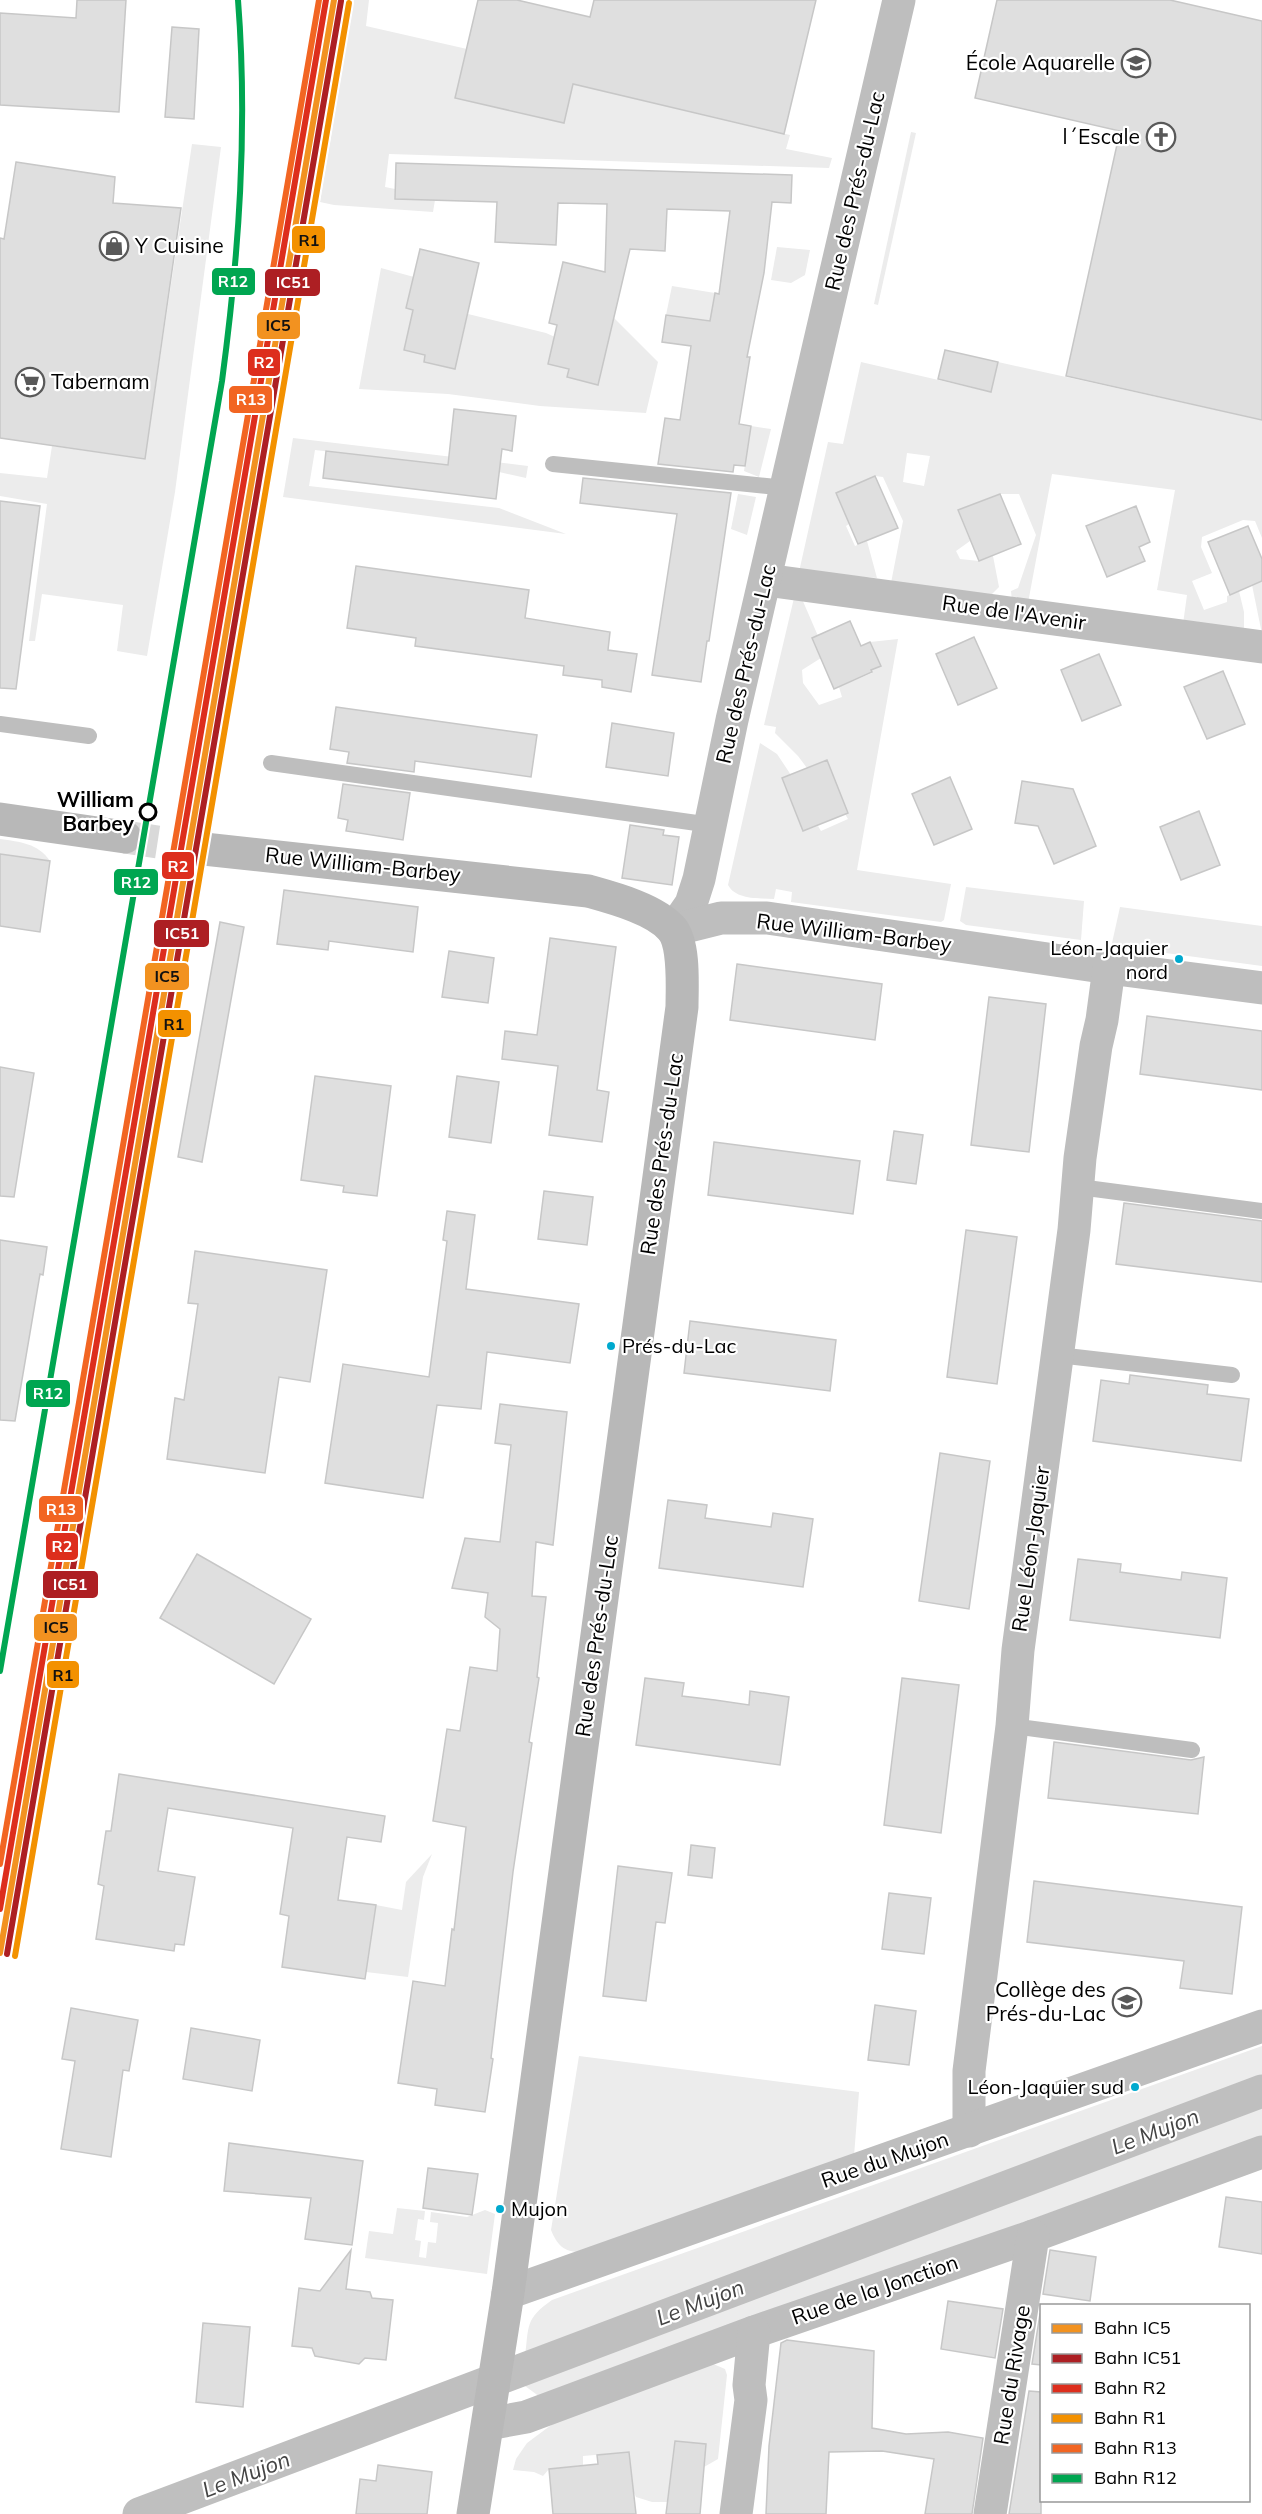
<svg xmlns="http://www.w3.org/2000/svg" width="1262" height="2514" viewBox="0 0 1262 2514" font-family="Mulish,sans-serif">
	<rect width="100%" height="100%" fill="#fff"/>
	<g fill="#ececec" fill-rule="evenodd">
		<polygon points="354,0 369,0 366,26 467,49 455,98 564,123 573,84 790,135 786,149 832,158 829,168 389,154 385,187 395,189 395,199 435,200 433,212 334,205 320,202"/>
		<polygon points="911,132 916,133 878,305 874,304"/>
		<polygon points="192,144 221,147 175,492 147,656 117,651 123,605 42,594 35,641 29,641 47,504 0,496 0,473 47,478 52,446 145,459"/>
		<polygon points="777,247 810,250 805,275 791,283 771,280"/>
		<polygon points="381,268 414,277 407,308 413,310 404,350 425,355 424,362 455,369 468,314 546,333 555,337 569,369 568,377 598,384 614,318 658,362 646,413 540,406 448,394 359,389"/>
		<polygon points="672,286 715,293 708,334 694,319 666,315"/>
		<path d="M861,362L990,392L998,362L1262,420V538L1255,521L1243,520L1202,537L1201,547L1212,573L1192,581L1204,610L1227,602V596L1239,591L1244,612V631L1183,624L1187,595L1157,590L1175,490L1052,474L1028,603L1012,601L1011,591L1018,588L1036,535L1019,494H1000L958,511L970,541L956,551L960,559L979,561L993,556L999,587L988,598L891,583L903,521L883,477L875,476L836,493L849,524L846,526L855,546L867,541L877,578L799,572L828,442L843,444ZM907,453L930,456L924,486L903,482Z"/>
		<polygon points="751,426 771,429 759,477 744,471"/>
		<polygon points="293,438 528,466 526,478 499,472 315,450 309,486 499,508 566,534 283,497"/>
		<polygon points="738,494 756,497 747,535 731,529"/>
		<polygon points="1262,581 1262,634 1252,585"/>
		<path d="M794,598L802,599L818,636L812,638L821,658L802,670L803,683L819,705L842,697L839,687L872,673L871,670L881,666L870,642L898,639L857,870L951,884L944,920L941,922L791,902L792,892L776,889L774,899C759,898 736,900 728,885L760,743L777,754L791,775L782,779L803,831L818,826L821,831L848,819L845,814L848,813L827,760L807,768L798,756L775,733L776,727L764,725Z"/>
		<path d="M0,839C20,842 38,843 50,861L0,854Z"/>
		<polygon points="966,887 1084,901 1081,940 966,925 960,921"/>
		<polygon points="1120,907 1262,926 1262,966 1114,946 1112,943"/>
		<polygon points="432,1854 423,1877 408,1977 366,1972 376,1905 402,1910 406,1882"/>
		<path d="M1262,2046V2081L525,2357C529,2325 525,2319 552,2300Z"/>
		<path d="M579,2056L859,2092L854,2156L580,2252C564,2252 557,2245 551,2230Z"/>
		<polygon points="1262,2102 1262,2136 540,2397 521,2383 522,2376"/>
		<polygon points="397,2208 425,2211 424,2220 418,2219 415,2240 421,2241 419,2257 426,2258 428,2242 436,2243 438,2223 430,2222 431,2212 467,2217 485,2210 495,2214 487,2274 365,2258 369,2231 393,2234"/>
		<polygon points="711,2363 725,2369 727,2375 718,2459 704,2467 706,2444 675,2441 668,2502 652,2502 636,2497 633,2491 629,2452 583,2456 583,2465 549,2469 543,2476 534,2472 513,2470 516,2459 527,2443 558,2420"/>
	</g>
	<g fill="none" stroke-linecap="round" stroke-linejoin="round">
		<polyline stroke="#bfbfbf" stroke-width="33" points="139,2514 1262,2091"/>
	</g>
	<g fill="#dfdfdf" stroke="#c7c7c7" stroke-width="1.5">
		<polygon points="77,0 126,0 119,112 0,105 0,13 76,18"/>
		<polygon points="478,0 517,0 590,17 594,0 816,0 784,134 573,84 564,123 455,98"/>
		<polygon points="997,0 1170,0 1262,21 1262,420 1066,376 1120,131 975,98"/>
		<polygon points="172,27 199,29 194,119 165,117"/>
		<polygon points="16,162 115,177 113,203 181,208 145,459 0,438 0,238 4,239"/>
		<polygon points="396,163 792,175 791,203 772,202 764,273 747,357 750,357 739,424 751,426 745,466 734,465 733,472 658,464 665,418 680,420 691,346 662,342 666,315 710,321 715,293 719,294 730,211 667,209 665,251 630,249 598,385 567,377 569,369 548,364 557,325 549,323 563,262 605,272 607,204 558,203 556,245 495,242 497,202 395,199"/>
		<polygon points="420,249 479,263 455,369 424,362 425,355 404,350 413,310 406,308"/>
		<polygon points="945,350 998,362 991,392 938,379"/>
		<polygon points="454,409 516,416 512,451 502,449 496,499 323,478 326,451 448,465"/>
		<polygon points="875,476 898,528 858,544 836,493"/>
		<polygon points="583,478 731,493 709,641 707,641 701,682 652,675 677,514 580,503"/>
		<polygon points="1000,494 1021,544 979,561 958,510"/>
		<polygon points="0,501 40,506 16,689 0,688"/>
		<polygon points="1136,506 1150,542 1139,547 1145,561 1107,577 1086,526"/>
		<polygon points="1248,526 1262,559 1262,581 1230,595 1208,542"/>
		<polygon points="356,566 529,590 525,618 610,632 608,650 637,654 631,692 602,687 602,680 563,675 564,666 415,646 416,638 347,628"/>
		<polygon points="850,621 861,646 870,642 881,666 871,670 872,672 834,689 812,638"/>
		<polygon points="974,637 997,688 958,705 936,654"/>
		<polygon points="1099,654 1121,705 1082,721 1061,670"/>
		<polygon points="1223,671 1245,724 1207,739 1184,687"/>
		<polygon points="336,707 537,735 531,777 415,761 414,772 347,763 349,752 330,749"/>
		<polygon points="612,723 674,733 668,776 606,767"/>
		<polygon points="827,760 848,813 803,831 782,778"/>
		<polygon points="950,777 972,829 934,845 912,794"/>
		<polygon points="1022,781 1073,789 1096,846 1054,864 1038,826 1015,823"/>
		<polygon points="343,784 410,793 403,840 346,831 348,820 338,818"/>
		<polygon points="1199,811 1220,865 1181,880 1160,827"/>
		<polygon points="630,825 664,830 663,835 679,837 672,885 622,878"/>
		<polygon points="0,854 50,861 40,932 0,926"/>
		<polygon points="284,890 418,907 413,952 329,941 328,950 277,944"/>
		<polygon points="220,922 244,927 202,1162 178,1157"/>
		<polygon points="550,938 616,947 597,1090 609,1092 602,1142 549,1135 558,1066 502,1059 505,1031 537,1035"/>
		<polygon points="449,951 494,958 488,1003 442,997"/>
		<polygon points="737,964 882,984 875,1040 730,1020"/>
		<polygon points="989,997 1046,1004 1029,1152 971,1145"/>
		<polygon points="1147,1016 1262,1031 1262,1090 1140,1074"/>
		<polygon points="0,1067 34,1073 14,1197 0,1196"/>
		<polygon points="315,1076 391,1086 377,1196 343,1192 344,1186 301,1180"/>
		<polygon points="457,1076 499,1082 491,1143 449,1137"/>
		<polygon points="894,1131 923,1135 916,1184 887,1180"/>
		<polygon points="714,1142 860,1161 853,1214 708,1195"/>
		<polygon points="544,1191 593,1197 587,1245 538,1239"/>
		<polygon points="1124,1203 1262,1221 1262,1282 1116,1264"/>
		<polygon points="447,1211 475,1215 466,1289 579,1304 570,1363 487,1352 481,1409 437,1405 423,1498 325,1483 343,1364 429,1377 447,1241 443,1240"/>
		<polygon points="966,1230 1017,1237 997,1384 947,1377"/>
		<polygon points="0,1240 47,1247 43,1275 40,1274 15,1421 0,1420"/>
		<polygon points="195,1251 327,1270 310,1382 279,1377 265,1473 167,1459 175,1398 184,1400 198,1304 188,1303"/>
		<polygon points="690,1321 836,1340 830,1391 684,1373"/>
		<polygon points="1130,1375 1208,1385 1207,1394 1249,1399 1241,1461 1093,1441 1101,1380 1129,1384"/>
		<polygon points="500,1404 567,1412 553,1545 536,1542 532,1596 546,1597 537,1677 539,1678 529,1742 532,1743 513,1872 491,2058 493,2059 485,2112 435,2105 437,2089 398,2083 413,1981 445,1986 452,1929 454,1930 466,1827 433,1821 447,1729 460,1731 470,1667 497,1671 500,1629 485,1617 488,1593 452,1588 465,1538 500,1542 511,1445 495,1443"/>
		<polygon points="940,1453 990,1461 969,1609 919,1601"/>
		<polygon points="668,1500 707,1505 705,1518 771,1527 773,1513 813,1519 803,1587 659,1568"/>
		<polygon points="197,1554 311,1619 274,1684 160,1618"/>
		<polygon points="1078,1559 1121,1564 1120,1572 1181,1580 1182,1572 1227,1578 1220,1638 1070,1620"/>
		<polygon points="645,1678 684,1683 682,1696 715,1700 749,1705 750,1691 789,1697 780,1765 636,1745"/>
		<polygon points="902,1678 959,1685 941,1833 884,1825"/>
		<polygon points="1054,1742 1191,1760 1204,1757 1198,1814 1048,1798"/>
		<polygon points="119,1774 385,1816 381,1842 347,1837 338,1900 376,1905 365,1979 282,1967 289,1916 280,1914 293,1828 168,1808 158,1871 195,1877 184,1945 175,1944 174,1951 96,1939 104,1886 98,1884 106,1831 111,1831"/>
		<polygon points="691,1845 715,1848 712,1878 688,1875"/>
		<polygon points="618,1866 672,1873 665,1923 656,1922 646,2001 603,1996"/>
		<polygon points="1034,1881 1242,1907 1232,1994 1180,1988 1184,1961 1027,1942"/>
		<polygon points="889,1893 931,1898 924,1954 882,1949"/>
		<polygon points="875,2005 916,2011 909,2065 868,2060"/>
		<polygon points="71,2008 138,2020 129,2071 123,2070 111,2157 61,2149 75,2061 62,2059"/>
		<polygon points="191,2028 260,2040 252,2091 183,2079"/>
		<polygon points="229,2143 363,2161 352,2245 305,2239 311,2198 224,2191"/>
		<polygon points="428,2168 478,2174 472,2215 423,2208"/>
		<polygon points="1226,2197 1262,2202 1262,2254 1219,2247"/>
		<polygon points="351,2250 346,2289 370,2292 372,2298 393,2300 386,2360 365,2358 359,2364 315,2356 312,2348 292,2346 299,2288 320,2291"/>
		<polygon points="1050,2250 1096,2257 1090,2301 1043,2294"/>
		<polygon points="948,2301 1003,2309 995,2358 941,2349"/>
		<polygon points="1040,2314 1041,2314 1041,2365 1032,2364"/>
		<polygon points="203,2323 250,2327 243,2407 196,2402"/>
		<polygon points="787,2340 874,2351 872,2428 906,2434 948,2432 983,2438 972,2514 925,2514 934,2459 882,2451 829,2452 826,2514 766,2514 769,2446 781,2343"/>
		<polygon points="1029,2391 1041,2392 1041,2514 1009,2514"/>
		<polygon points="675,2441 706,2444 700,2514 666,2514"/>
		<polygon points="629,2452 636,2514 553,2514 549,2469 598,2464 597,2455"/>
		<polygon points="378,2465 432,2472 427,2514 356,2514 360,2479 376,2481"/>
	</g>
	<g fill="none" stroke-linecap="round" stroke-linejoin="round">
		<polyline stroke="#d9d9d9" stroke-width="33" stroke-dasharray="33 16" stroke-linecap="butt" points="125,837 204,849"/>
		<g stroke="#bebebe" stroke-width="16">
			<polyline points="553,464 786,488"/>
			<polyline points="0,724 89,736"/>
			<polyline points="271,763 711,825"/>
			<polyline points="1079,1187 1262,1211"/>
			<polyline points="1058,1355 1232,1375"/>
			<polyline points="1012,1726 1192,1750"/>
		</g>
		<g stroke="#bebebe" stroke-width="33">
			<polyline points="766,580 1262,647"/>
			<polyline points="673,930 691,904 699,879 732,720 899,0"/>
			<polyline points="673,930 721,918 767,918 1109,968 1262,988"/>
			<polyline points="969,2131 969,2071 1012,1726 1018,1650 1074,1230 1080,1158 1096,1046 1102,1020 1109,968"/>
			<polyline points="508,2293 1262,2026"/>
			<polyline points="488,2424 526,2417 754,2332 1033,2236 1262,2152"/>
			<polyline points="736,2514 751,2400 749,2385 754,2332"/>
			<polyline points="990,2514 1033,2236"/>
		</g>
		<g stroke="#b8b8b8" stroke-width="33">
			<polyline points="0,819 125,837"/>
			<path d="M204,849L588,891C613,898 655,909 672,929C685,945 682,987 682,1007L508,2293L473,2514"/>
		</g>
		<g stroke="#fff" stroke-width="10">
			<polyline id="rail-1" points="0,1953 334,0"/>
		</g>
		<g stroke="#fff" stroke-width="10">
			<polyline id="rail-2" points="7,1954 341,1"/>
		</g>
		<g stroke="#fff" stroke-width="10">
			<polyline id="rail-3" points="0,1909 326,0"/>
		</g>
		<g stroke="#fff" stroke-width="10">
			<polyline id="rail-4" points="15,1956 349,3"/>
		</g>
		<g stroke="#fff" stroke-width="10">
			<polyline id="rail-5" points="0,1864 319,0"/>
		</g>
		<g stroke="#fff" stroke-width="10">
			<path id="rail-6" d="M0,1671L222,381C239,254 248,128 238,0"/>
		</g>
		<use href="#rail-1" stroke="#f29220" stroke-width="6"/>
		<use href="#rail-2" stroke="#ad1f23" stroke-width="6"/>
		<use href="#rail-3" stroke="#dd2e1d" stroke-width="6"/>
		<use href="#rail-4" stroke="#f39100" stroke-width="6"/>
		<use href="#rail-5" stroke="#f26522" stroke-width="6"/>
		<use href="#rail-6" stroke="#00a651" stroke-width="6"/>
	</g>
	<defs>
		<g id="school-ring" transform="scale(1.5)"><circle r="9.5" fill="#fff" stroke="#595959" stroke-width="1.5"/><path d="M0-5L7-2L0 1L-7-2ZM-4 1L0 2.5L4 1V4Q0 6-4 4Z" fill="#595959"/></g>
		<g id="church-ring" transform="scale(1.5)"><circle r="9.5" fill="#fff" stroke="#595959" stroke-width="1.5"/><path d="M-1.2-6h2.4v3.5h3.3v2.4h-3.3V6h-2.4V-.1h-3.3v-2.4h3.3Z" fill="#595959"/></g>
		<g id="shop-ring" transform="scale(1.5)"><circle r="9.5" fill="#fff" stroke="#595959" stroke-width="1.5"/><path d="M-5-2.5h2.3a2.7 3.5 0 0 1 5.4 0H5L5.5 6h-11ZM-1.5-2.5h3a1.5 2.3 0 0 0-3 0Z" fill="#595959"/></g>
		<g id="supermarket-ring" transform="scale(1.5)"><circle r="9.5" fill="#fff" stroke="#595959" stroke-width="1.5"/><path d="M-6-5.5h2.5l.6 2H6L4.5 2H-2.5L-4.4-4H-6ZM-1.5 3.2a1.3 1.3 0 1 0 .1 0ZM3 3.2a1.3 1.3 0 1 0 .1 0Z" fill="#595959"/></g>
	</defs>
	<g fill-rule="evenodd">
		<use href="#school-ring" x="1136" y="63"/>
		<use href="#church-ring" x="1161" y="137"/>
		<use href="#shop-ring" x="114" y="246"/>
		<use href="#supermarket-ring" x="30" y="382"/>
		<use href="#school-ring" x="1127" y="2002"/>
	</g>
	<circle fill="#fff" stroke="#000" stroke-width="3" cx="148" cy="812" r="8"/>
	<g fill="#00a9ce" stroke="#fff" stroke-width="2">
		<circle cx="1179" cy="959" r="5"/>
		<circle cx="611" cy="1346" r="5"/>
		<circle cx="1135" cy="2087" r="5"/>
		<circle cx="500" cy="2209" r="5"/>
	</g>
	<g text-anchor="middle" stroke-width="4.5" stroke-linejoin="round" paint-order="stroke">
		<g font-size="20" fill="#000" stroke="#fff" text-anchor="end">
			<text x="1168" y="955">Léon-Jaquier<tspan x="1168" dy="24">nord</tspan></text>
			<text x="622" y="1353" text-anchor="start">Prés-du-Lac</text>
			<text x="1124" y="2094">Léon-Jaquier sud</text>
			<text x="511" y="2216" text-anchor="start">Mujon</text>
		</g>
		<g font-size="21" fill="#000" stroke="#fff" text-anchor="end">
			<text x="1115" y="70">École Aquarelle</text>
			<text x="1140" y="144">l´Escale</text>
			<text x="135" y="253" text-anchor="start">Y Cuisine</text>
			<text x="51" y="389" text-anchor="start">Tabernam</text>
			<text x="1106" y="1997">Collège des<tspan x="1106" dy="24">Prés-du-Lac</tspan></text>
		</g>
		<g font-size="21" fill="#000" stroke="#fff">
			<text transform="translate(855 191) rotate(-77)" y="7">Rue des Prés-du-Lac</text>
			<text transform="translate(1014 613) rotate(8)" y="7">Rue de l'Avenir</text>
			<text transform="translate(746 664) rotate(-77)" y="7">Rue des Prés-du-Lac</text>
			<text transform="translate(363 865) rotate(6)" y="7">Rue William-Barbey</text>
			<text transform="translate(854 933) rotate(7)" y="7">Rue William-Barbey</text>
			<text transform="translate(662 1154) rotate(-82)" y="7">Rue des Prés-du-Lac</text>
			<text transform="translate(1031 1549) rotate(-82)" y="7">Rue Léon-Jaquier</text>
			<text transform="translate(597 1636) rotate(-82)" y="7">Rue des Prés-du-Lac</text>
			<text transform="translate(885 2160) rotate(-19)" y="7">Rue du Mujon</text>
			<text transform="translate(875 2290) rotate(-19)" y="7">Rue de la Jonction</text>
			<text transform="translate(1012 2375) rotate(-81)" y="7">Rue du Rivage</text>
		</g>
		<g font-size="21" font-weight="bold" fill="#000" stroke="#fff" text-anchor="end">
			<text x="134" y="807">William<tspan x="134" dy="24">Barbey</tspan></text>
		</g>
		<g font-size="22" font-style="italic" fill="#444" stroke="#fff">
			<text transform="translate(1155 2131) rotate(-21)" y="8">Le Mujon</text>
			<text transform="translate(700 2302) rotate(-21)" y="8">Le Mujon</text>
			<text transform="translate(246 2474) rotate(-21)" y="8">Le Mujon</text>
		</g>
	</g>
	<g stroke="#fff" stroke-width="2">
		<rect x="291" y="225" width="35" height="29" rx="6" fill="#f39100"/>
		<rect x="211" y="267" width="45" height="29" rx="6" fill="#00a651"/>
		<rect x="264" y="268" width="57" height="29" rx="6" fill="#ad1f23"/>
		<rect x="256" y="311" width="45" height="29" rx="6" fill="#f29220"/>
		<rect x="247" y="348" width="34" height="29" rx="6" fill="#dd2e1d"/>
		<rect x="228" y="385" width="45" height="29" rx="6" fill="#f26522"/>
		<rect x="161" y="851" width="34" height="29" rx="6" fill="#dd2e1d"/>
		<rect x="113" y="868" width="46" height="28" rx="6" fill="#00a651"/>
		<rect x="153" y="919" width="57" height="29" rx="6" fill="#ad1f23"/>
		<rect x="144" y="962" width="46" height="29" rx="6" fill="#f29220"/>
		<rect x="157" y="1009" width="35" height="29" rx="6" fill="#f39100"/>
		<rect x="25" y="1379" width="46" height="29" rx="6" fill="#00a651"/>
		<rect x="38" y="1495" width="46" height="28" rx="6" fill="#f26522"/>
		<rect x="45" y="1532" width="34" height="29" rx="6" fill="#dd2e1d"/>
		<rect x="42" y="1570" width="57" height="29" rx="6" fill="#ad1f23"/>
		<rect x="33" y="1613" width="45" height="29" rx="6" fill="#f29220"/>
		<rect x="46" y="1660" width="34" height="29" rx="6" fill="#f39100"/>
	</g>
	<g font-size="16" text-anchor="middle" font-weight="bold" fill="#fff">
		<text x="233" y="287">R12</text>
		<text x="293" y="288">IC51</text>
		<text x="264" y="368">R2</text>
		<text x="251" y="405">R13</text>
		<text x="178" y="872">R2</text>
		<text x="136" y="888">R12</text>
		<text x="182" y="939">IC51</text>
		<text x="48" y="1399">R12</text>
		<text x="61" y="1515">R13</text>
		<text x="62" y="1552">R2</text>
		<text x="70" y="1590">IC51</text>
	</g>
	<g font-size="16" text-anchor="middle" font-weight="bold" fill="#111">
		<text x="309" y="246">R1</text>
		<text x="278" y="331">IC5</text>
		<text x="167" y="982">IC5</text>
		<text x="174" y="1030">R1</text>
		<text x="56" y="1633">IC5</text>
		<text x="63" y="1681">R1</text>
	</g>
	<rect x="1040" y="2304" width="210" height="198" fill="#ffffff" stroke="#999999" stroke-width="1.5"/>
	<rect x="1052" y="2324" width="30" height="9" fill="#f29220" stroke="#999999" stroke-width="1.5"/>
	<text x="1094" y="2334" font-size="18" fill="#000000">Bahn IC5</text>
	<rect x="1052" y="2354" width="30" height="9" fill="#ad1f23" stroke="#999999" stroke-width="1.5"/>
	<text x="1094" y="2364" font-size="18" fill="#000000">Bahn IC51</text>
	<rect x="1052" y="2384" width="30" height="9" fill="#dd2e1d" stroke="#999999" stroke-width="1.5"/>
	<text x="1094" y="2394" font-size="18" fill="#000000">Bahn R2</text>
	<rect x="1052" y="2414" width="30" height="9" fill="#f39100" stroke="#999999" stroke-width="1.5"/>
	<text x="1094" y="2424" font-size="18" fill="#000000">Bahn R1</text>
	<rect x="1052" y="2444" width="30" height="9" fill="#f26522" stroke="#999999" stroke-width="1.5"/>
	<text x="1094" y="2454" font-size="18" fill="#000000">Bahn R13</text>
	<rect x="1052" y="2474" width="30" height="9" fill="#00a651" stroke="#999999" stroke-width="1.5"/>
	<text x="1094" y="2484" font-size="18" fill="#000000">Bahn R12</text>
</svg>
